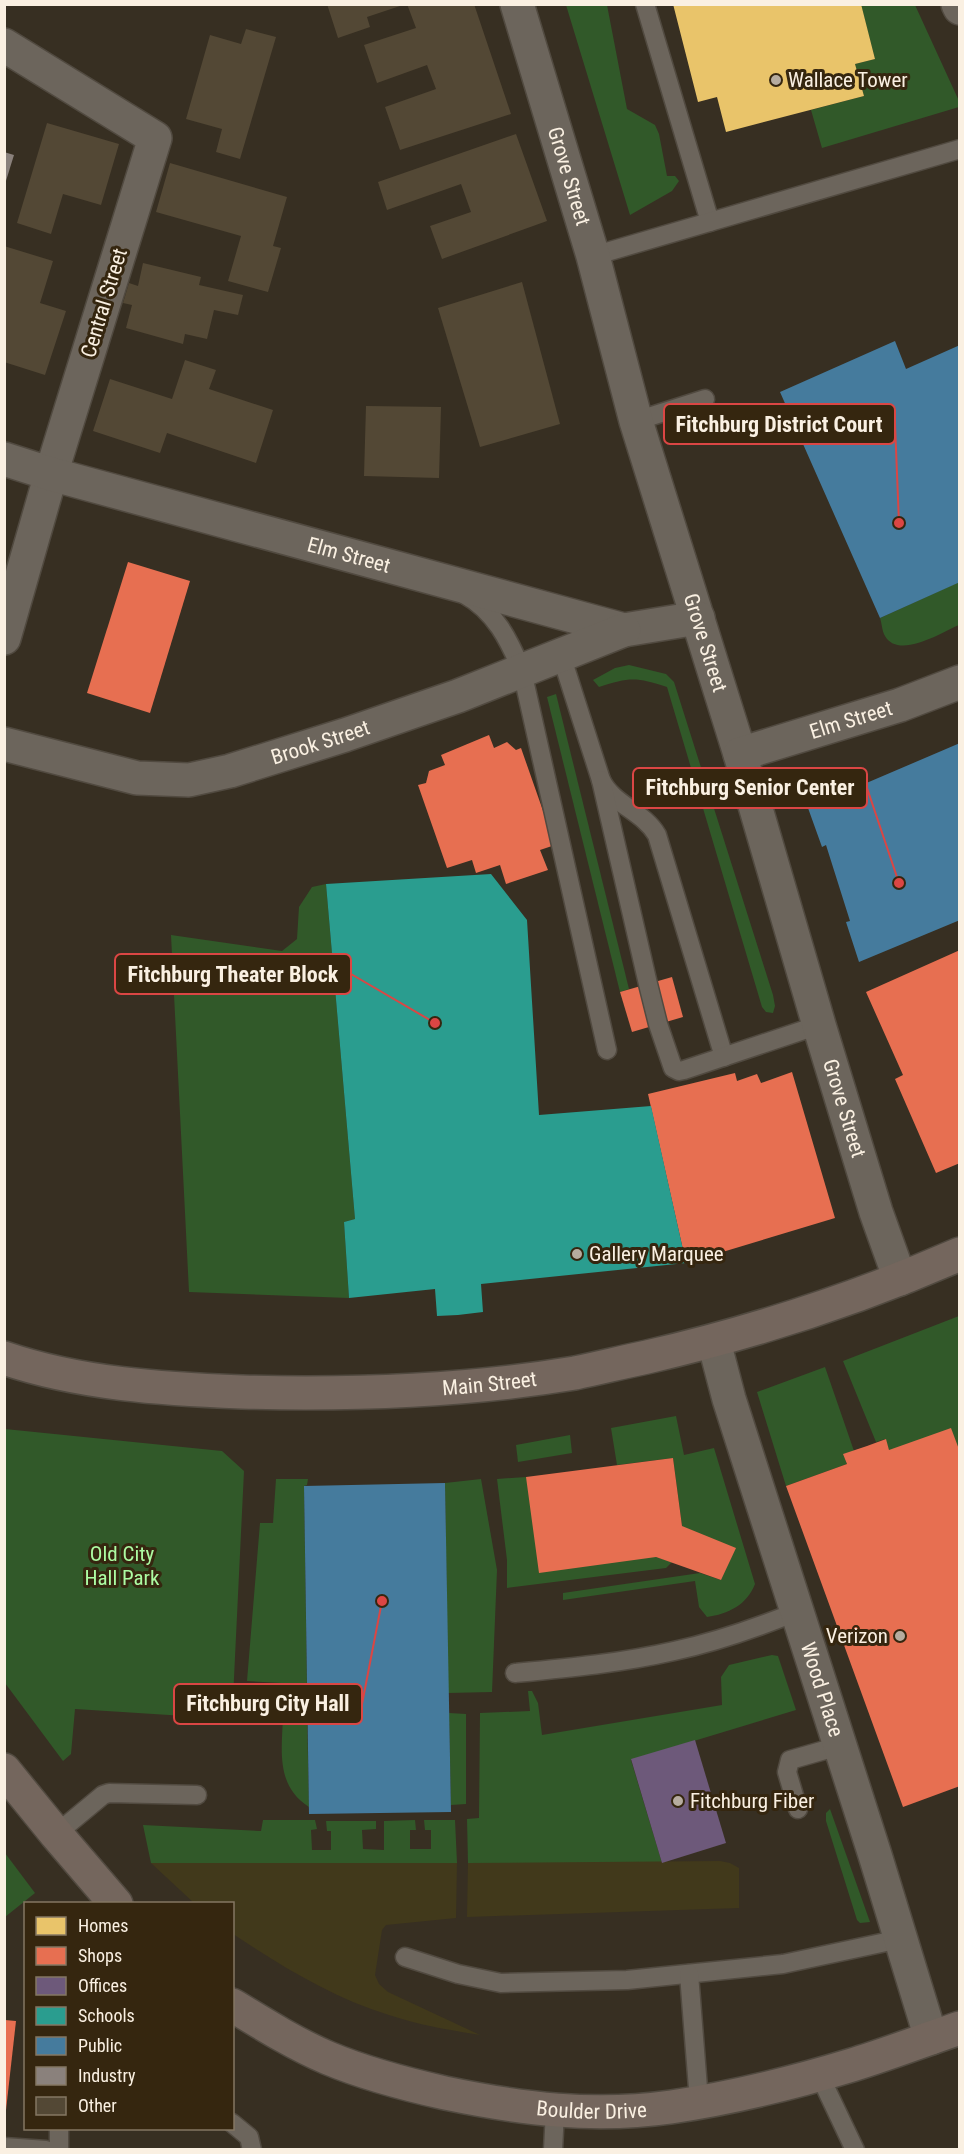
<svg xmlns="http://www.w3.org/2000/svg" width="964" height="2154" viewBox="0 0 964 2154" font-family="'Roboto Condensed',sans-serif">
	<rect width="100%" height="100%" fill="#372f22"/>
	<g fill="#315929">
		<polygon points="566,5 607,5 627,109 655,125 659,134 667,176 675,176 679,181 672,191 630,215"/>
		<polygon points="861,5 915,5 959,101 959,107 822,148 811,110 864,96 855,64 875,59"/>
		<path d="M959,582V625C942,632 899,660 885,636C882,631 882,624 880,618Z"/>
		<path d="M629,665L666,674L674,682L773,995L775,1006L773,1013L766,1012L762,1007L667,687C637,677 629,677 599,687L593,680L615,668Z"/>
		<polygon points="556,694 629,989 620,992 547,697"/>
		<polygon points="326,884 355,1219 344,1222 349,1298 189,1292 171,935 282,951 297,939 299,907 312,887"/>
		<polygon points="959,1316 959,1452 889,1450 885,1439 876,1442 843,1361"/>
		<polygon points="825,1367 854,1451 844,1454 847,1464 786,1486 757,1392"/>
		<path d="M676,1416L684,1455L714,1448L755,1584C747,1605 728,1614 707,1617L699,1607L695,1581L563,1600V1593L700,1573L721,1580L682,1526L673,1458L617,1465L611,1428Z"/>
		<polygon points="5,1429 222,1451 244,1471 232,1719 75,1709 71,1754 63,1761 5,1683"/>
		<polygon points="570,1435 572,1453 518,1462 516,1445"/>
		<polygon points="526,1477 656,1557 672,1562 666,1568 507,1588 507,1560 497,1479"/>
		<polygon points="276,1479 308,1479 307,1485 304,1486 307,1691 282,1692 281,1683 247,1681 260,1523 273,1523"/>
		<polygon points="481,1479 497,1570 492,1692 448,1693 445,1483"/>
		<polygon points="772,1655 778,1656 796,1710 631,1760 662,1863 468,1863 467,1819 479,1818 480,1713 530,1711 528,1691 532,1691 538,1703 542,1735 722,1705 721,1677 729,1665"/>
		<polygon points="449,1713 466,1714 466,1804 451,1805"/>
		<path d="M307,1714L309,1807C275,1785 282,1750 283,1715Z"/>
		<polygon points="830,1809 870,1922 860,1923 857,1920 826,1821 826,1813"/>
		<polygon points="263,1820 315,1820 317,1829 311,1830 312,1850 331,1850 331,1831 327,1831 326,1821 376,1821 376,1829 362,1830 363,1849 384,1850 384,1821 415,1820 416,1830 410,1830 410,1849 431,1849 431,1830 425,1830 424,1820 455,1820 457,1863 151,1863 143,1825 261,1831"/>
		<polygon points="5,1853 35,1893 5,1917 4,1917"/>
	</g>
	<g fill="#41391b">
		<polygon points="720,1861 730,1863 739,1868 739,1908 467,1917 468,1863"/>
		<path d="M151,1863H457L456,1918L386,1925L382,1930L375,1975L379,1984L388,1992L480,2035C449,2030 419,2025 389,2015C333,1998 281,1966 233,1934L232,1904L194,1903Z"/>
	</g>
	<polygon fill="#e9c46a" points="673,4 861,4 875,59 855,64 864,96 726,132 717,97 698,102"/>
	<g fill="#e76f51">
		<polygon points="128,562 190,581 150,713 87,693"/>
		<polygon points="489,735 494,748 507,742 516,750 521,748 555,845 540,850 548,870 506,884 500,865 476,873 472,860 447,868 418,785 426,783 429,771 445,765 441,755"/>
		<polygon points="960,950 960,1163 936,1173 895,1079 903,1075 866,992"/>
		<polygon points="672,977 683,1017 632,1032 620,992"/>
		<polygon points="792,1072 835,1218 686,1263 648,1094 735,1073 737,1081 757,1074 761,1083"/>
		<polygon points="951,1428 960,1452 960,1786 903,1807 786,1486 847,1464 843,1454 867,1446 886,1439 889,1450"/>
		<polygon points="673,1458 682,1526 736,1548 721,1580 656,1557 539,1573 526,1477"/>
		<polygon points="5,2020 16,2021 6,2110 5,2110"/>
	</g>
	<polygon fill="#6d597a" points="695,1740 726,1843 662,1863 631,1759"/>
	<polygon fill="#2a9d8f" points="491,874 527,920 539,1115 651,1106 686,1263 481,1284 483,1312 458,1315 437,1316 435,1289 349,1298 344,1222 355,1219 326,884"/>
	<g fill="#457b9d">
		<polygon points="895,341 906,369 960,345 960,582 880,618 780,392"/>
		<polygon points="960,743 960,920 859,962 846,922 850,921 826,845 822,847 808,808"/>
		<polygon points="445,1483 451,1812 309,1814 304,1486"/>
	</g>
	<polygon fill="#8a817c" points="4,152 14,155 5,184 4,184"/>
	<g fill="#534835">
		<polygon points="327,4 403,4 403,5 367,17 370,27 338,38"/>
		<polygon points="407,4 474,4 511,114 400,150 385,107 436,89 427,65 377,83 364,45 416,28"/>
		<polygon points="246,29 276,37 240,159 216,152 222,129 186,119 210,35 241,44"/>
		<polygon points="47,123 119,144 101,205 63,194 51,234 17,223"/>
		<polygon points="516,134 547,221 442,259 430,226 471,212 461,184 387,210 378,182"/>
		<polygon points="170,163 287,197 273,246 281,248 268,292 228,281 241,236 156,212"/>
		<polygon points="4,246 53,261 40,303 66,311 45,375 4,362"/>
		<polygon points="143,263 201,277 199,285 243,295 238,315 214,310 207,339 185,334 183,344 126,328 132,305 123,303 129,283 138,286"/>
		<polygon points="522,282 560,424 480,447 438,308"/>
		<polygon points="185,360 216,370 209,389 273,410 256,463 167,433 160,453 93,431 110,379 172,399"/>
		<polygon points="366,406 441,407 439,478 364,476"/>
	</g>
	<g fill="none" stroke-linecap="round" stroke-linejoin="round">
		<g stroke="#514a40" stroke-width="21">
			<g id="service">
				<polyline points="645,4 710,222"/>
				<polyline points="593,256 960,149"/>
				<polyline points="636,421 705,399"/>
				<path d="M464,594C495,611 509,640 522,671L607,1050"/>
				<path d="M561,655L601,780C613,805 643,811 657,835L724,1057"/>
				<polyline points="601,780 648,984 658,1024 673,1068 679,1071 684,1070 819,1025"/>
				<path d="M515,1673C568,1668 622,1663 674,1651C716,1642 756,1628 796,1612"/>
				<polyline points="798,1809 787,1772 790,1760 839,1746"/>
				<polyline points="56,1834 103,1795 109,1793 197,1795"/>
				<polyline points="405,1957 458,1974 501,1983 627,1980 783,1964 900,1939"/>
				<polyline points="689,1974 699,2101"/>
				<polyline points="819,2074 855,2150"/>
				<polyline points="232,2123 249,2137 252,2150"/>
				<polyline points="4,2147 46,2150"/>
				<polyline points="59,2150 59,2128"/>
				<polyline points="553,2150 555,2111"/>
			</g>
		</g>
		<g stroke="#514a40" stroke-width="36">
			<g id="minor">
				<path id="s1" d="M517,4L593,256L636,421L740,754L819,1025L876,1212L900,1279"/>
				<polyline points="958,4 960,8"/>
				<polyline points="4,45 155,138 51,474 4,638"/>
				<path id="s2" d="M4,459L51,474L624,630L698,618"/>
				<path id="s3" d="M4,744L137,778L189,780L230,771L345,735L458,696L624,630"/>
				<path id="s4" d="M740,754L900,705L960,682"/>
				<path id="s5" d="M714,1342L729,1399L875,1855L931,2038"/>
			</g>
		</g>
		<g stroke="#514a40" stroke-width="36">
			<g id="trunk">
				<path id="s6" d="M4,1358C80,1384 164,1389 242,1392C353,1395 466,1391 575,1373C599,1368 623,1362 647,1357C755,1332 859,1298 960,1254"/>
				<polyline points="4,1770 56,1834 116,1904"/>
				<path id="s7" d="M232,2005C263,2024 295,2044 328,2058C366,2074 405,2084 445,2093C522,2109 593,2118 671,2107C731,2098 793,2083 852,2065C888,2054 924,2040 960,2028"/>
			</g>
		</g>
		<use href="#service" stroke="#6c655c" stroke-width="18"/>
		<use href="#minor" stroke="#6c655c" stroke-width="33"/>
		<use href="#trunk" stroke="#74665d" stroke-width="33"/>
	</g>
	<g fill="#b6ac9f" stroke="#35260f" stroke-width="2">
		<circle cx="776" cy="80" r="6"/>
		<circle cx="577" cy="1254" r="6"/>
		<circle cx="900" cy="1636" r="6"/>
		<circle cx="678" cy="1801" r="6"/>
	</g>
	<g text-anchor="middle" stroke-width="6" stroke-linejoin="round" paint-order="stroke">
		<g font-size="21" fill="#faf0e2" stroke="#35260f" text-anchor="start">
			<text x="788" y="87">Wallace Tower</text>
			<text x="589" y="1261">Gallery Marquee</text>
			<text x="888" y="1643" text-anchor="end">Verizon</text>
			<text x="690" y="1808">Fitchburg Fiber</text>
		</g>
		<g font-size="21" fill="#faf0e2" stroke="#35260f">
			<text dy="7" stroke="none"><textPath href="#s1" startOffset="180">Grove Street</textPath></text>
			<text transform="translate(104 303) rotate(-73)" y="7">Central Street</text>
			<text dy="7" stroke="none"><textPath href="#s2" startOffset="358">Elm Street</textPath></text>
			<text dy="7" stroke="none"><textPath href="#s1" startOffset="666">Grove Street</textPath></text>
			<text dy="7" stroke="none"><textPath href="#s4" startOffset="116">Elm Street</textPath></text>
			<text dy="7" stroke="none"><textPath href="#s3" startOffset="326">Brook Street</textPath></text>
			<text dy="7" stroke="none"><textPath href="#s1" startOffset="1152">Grove Street</textPath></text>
			<text dy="7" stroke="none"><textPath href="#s6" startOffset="489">Main Street</textPath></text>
			<text dy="7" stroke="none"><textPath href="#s5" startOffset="364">Wood Place</textPath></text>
			<text dy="7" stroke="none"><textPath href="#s7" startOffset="380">Boulder Drive</textPath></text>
		</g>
		<g font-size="21" fill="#acfba2" stroke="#35260f">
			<text x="122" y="1561">Old City<tspan x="122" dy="24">Hall Park</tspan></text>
		</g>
	</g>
	<path fill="none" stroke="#db4644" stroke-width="2" d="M899 523L895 424M899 883L867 788M435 1023L351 974M382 1601L362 1704"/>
	<g fill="#db4644" stroke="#35260f" stroke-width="2">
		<circle cx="899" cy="523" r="6"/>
		<circle cx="899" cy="883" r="6"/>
		<circle cx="435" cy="1023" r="6"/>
		<circle cx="382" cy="1601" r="6"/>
	</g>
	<g fill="#35260f" stroke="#db4644" stroke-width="2">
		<rect x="664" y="404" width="231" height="40" rx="6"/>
		<rect x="633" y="768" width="234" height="40" rx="6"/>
		<rect x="115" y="954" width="236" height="40" rx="6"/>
		<rect x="174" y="1684" width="188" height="40" rx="6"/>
	</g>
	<g font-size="22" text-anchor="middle" font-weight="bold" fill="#faf0e2">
		<text x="779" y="432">Fitchburg District Court</text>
		<text x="750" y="795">Fitchburg Senior Center</text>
		<text x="233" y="982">Fitchburg Theater Block</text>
		<text x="268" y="1711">Fitchburg City Hall</text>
	</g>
	<rect width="964" height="2154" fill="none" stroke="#faf0e2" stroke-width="12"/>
	<rect x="24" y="1902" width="210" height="228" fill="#35260f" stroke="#847763" stroke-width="1.5"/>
	<rect x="36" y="1917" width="30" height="18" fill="#e9c46a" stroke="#847763" stroke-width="1.5"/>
	<text x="78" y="1932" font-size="18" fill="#faf0e2">Homes</text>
	<rect x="36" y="1947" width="30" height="18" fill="#e76f51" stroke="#847763" stroke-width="1.5"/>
	<text x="78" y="1962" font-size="18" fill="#faf0e2">Shops</text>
	<rect x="36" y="1977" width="30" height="18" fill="#6d597a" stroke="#847763" stroke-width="1.5"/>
	<text x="78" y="1992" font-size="18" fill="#faf0e2">Offices</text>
	<rect x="36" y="2007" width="30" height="18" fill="#2a9d8f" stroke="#847763" stroke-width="1.5"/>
	<text x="78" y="2022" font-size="18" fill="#faf0e2">Schools</text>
	<rect x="36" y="2037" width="30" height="18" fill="#457b9d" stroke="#847763" stroke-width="1.5"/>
	<text x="78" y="2052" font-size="18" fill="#faf0e2">Public</text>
	<rect x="36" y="2067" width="30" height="18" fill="#8a817c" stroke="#847763" stroke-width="1.5"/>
	<text x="78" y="2082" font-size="18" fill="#faf0e2">Industry</text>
	<rect x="36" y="2097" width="30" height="18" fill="#534835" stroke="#847763" stroke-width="1.5"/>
	<text x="78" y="2112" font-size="18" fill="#faf0e2">Other</text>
</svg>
